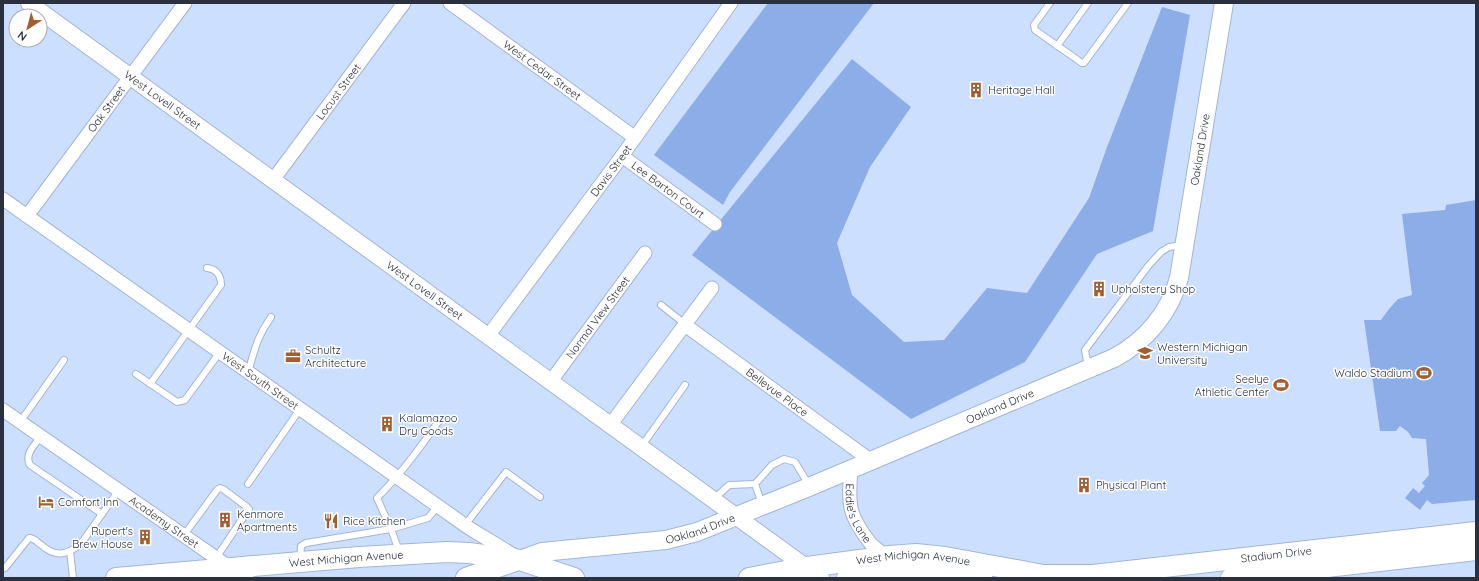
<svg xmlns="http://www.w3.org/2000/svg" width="1479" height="581" viewBox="0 0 1479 581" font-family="Quicksand,sans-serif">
	<rect width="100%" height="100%" fill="#cddfff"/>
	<g fill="#8dade9">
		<polygon points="768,3 874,3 730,192 723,205 654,155"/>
		<polygon points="1162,7 1190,15 1153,231 1097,254 1025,362 911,419 692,255 852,59 911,107 870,167 837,243 852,295 904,342 944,340 987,288 1027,293 1089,198 1107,147"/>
		<polygon points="1476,200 1476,500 1432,504 1427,500 1420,510 1405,498 1413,488 1419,493 1425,486 1422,483 1429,475 1426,439 1412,438 1408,432 1400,426 1396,431 1380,431 1364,320 1381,320 1389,309 1398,299 1412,295 1402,214 1445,210 1446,205"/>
	</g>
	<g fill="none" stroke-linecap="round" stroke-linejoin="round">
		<g stroke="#a4b5d4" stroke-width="8">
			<g id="service">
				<polyline points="1050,3 1034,25 1035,30 1082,63 1084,63 1128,3"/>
				<polyline points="1057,46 1088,3"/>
				<polyline points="661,305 685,324"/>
				<polyline points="1088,367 1085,350 1149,265 1161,252 1169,247 1183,245"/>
				<path d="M248,372C255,349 257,337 271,317"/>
				<polyline points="136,374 177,402 185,400 220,352"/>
				<path d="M150,384L221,285C221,276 217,269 207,268"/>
				<polyline points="20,422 64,360"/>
				<path d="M41,436C35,445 24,454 30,465L102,514"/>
				<polyline points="641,447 685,385"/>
				<polyline points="248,484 300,409"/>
				<polyline points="714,499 729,485 755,484"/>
				<polyline points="762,504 755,484 772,465 784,459 795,462 809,485"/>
				<polyline points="465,525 506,472 540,497"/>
				<polyline points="184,535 217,490 220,488 223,489 247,507 249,509 216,558"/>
				<polyline points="70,551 73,578"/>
				<polyline points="399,551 391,529 428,518 438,506"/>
				<path d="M300,559L301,546L306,543L391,529L377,498C401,474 421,447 440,419"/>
				<path d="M5,568L29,538C34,538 36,541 40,544C55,557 64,556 80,545L119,490"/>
			</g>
		</g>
		<g stroke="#a4b5d4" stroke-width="15">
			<g id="minor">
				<path id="s1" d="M450,3L634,137"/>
				<path id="s2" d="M622,156L715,224"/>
				<path id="s3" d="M273,180L404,3"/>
				<path id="s4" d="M3,199L469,528L515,556"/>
				<path id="s5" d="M27,216L185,3"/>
				<path id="s6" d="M685,325L870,460"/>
				<path id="s7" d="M488,336L622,156L731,3"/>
				<path id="s8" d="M551,381L645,253"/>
				<path id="s9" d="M3,410L232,569L247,578"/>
				<polyline points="611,424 712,288"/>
				<path id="s10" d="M851,469C848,505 848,515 871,544C876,549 884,553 886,559"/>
			</g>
		</g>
		<g stroke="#a4b5d4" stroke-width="18">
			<g id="tertiary">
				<path id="s11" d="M29,3L821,578"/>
			</g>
		</g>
		<g stroke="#a4b5d4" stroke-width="20">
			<g id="secondary">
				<path id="s12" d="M520,560L542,552L666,540L697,532L809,487L1114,358C1146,341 1170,312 1179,278L1224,3"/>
			</g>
		</g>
		<g stroke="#a4b5d4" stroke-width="22">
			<g id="primary">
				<path id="s13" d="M116,578L359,557L447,552L469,553L520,560L574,578"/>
				<polyline points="466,578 515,561"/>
				<path id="s14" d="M749,578L807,567L890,556L916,554L945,557L1043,575H1093L1476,532"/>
				<polyline points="847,578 890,573 933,572 982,578"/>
				<polyline points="1231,578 1476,550"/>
			</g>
		</g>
		<use href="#service" stroke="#fff" stroke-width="6"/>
		<use href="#minor" stroke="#fff" stroke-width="13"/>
		<use href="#tertiary" stroke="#fff" stroke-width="16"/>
		<use href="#secondary" stroke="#fff" stroke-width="18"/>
		<use href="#primary" stroke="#fff" stroke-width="20"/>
	</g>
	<defs>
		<g id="building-bare" transform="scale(1.2)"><path d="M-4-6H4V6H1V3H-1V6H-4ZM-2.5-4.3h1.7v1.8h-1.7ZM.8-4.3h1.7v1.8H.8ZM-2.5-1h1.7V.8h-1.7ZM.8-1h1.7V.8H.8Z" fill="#a25e30" stroke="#fff" stroke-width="2.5" paint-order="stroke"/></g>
		<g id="university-bare" transform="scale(1.2)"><path d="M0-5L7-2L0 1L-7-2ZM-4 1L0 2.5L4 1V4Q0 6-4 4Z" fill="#a25e30" stroke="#fff" stroke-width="2.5" paint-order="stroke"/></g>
		<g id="office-bare" transform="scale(1.2)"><path d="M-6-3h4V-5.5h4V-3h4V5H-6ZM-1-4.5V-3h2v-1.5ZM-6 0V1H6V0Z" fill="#a25e30" stroke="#fff" stroke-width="2.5" paint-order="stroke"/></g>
		<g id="stadium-bare" transform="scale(1.2)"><path d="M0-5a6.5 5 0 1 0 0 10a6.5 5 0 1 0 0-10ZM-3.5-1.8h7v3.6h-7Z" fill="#a25e30" stroke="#fff" stroke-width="2.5" paint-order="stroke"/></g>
		<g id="hotel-bare" transform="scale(1.2)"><path d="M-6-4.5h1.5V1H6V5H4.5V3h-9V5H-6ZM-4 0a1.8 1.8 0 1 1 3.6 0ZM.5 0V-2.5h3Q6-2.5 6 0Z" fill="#a25e30" stroke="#fff" stroke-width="2.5" paint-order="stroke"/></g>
		<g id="restaurant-bare" transform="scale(1.2)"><path d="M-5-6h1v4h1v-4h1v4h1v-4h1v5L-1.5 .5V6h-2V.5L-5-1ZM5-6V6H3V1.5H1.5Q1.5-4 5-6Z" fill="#a25e30" stroke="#fff" stroke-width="2.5" paint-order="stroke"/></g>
	</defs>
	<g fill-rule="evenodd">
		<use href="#building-bare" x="976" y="90"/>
		<use href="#building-bare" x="1099" y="289"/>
		<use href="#university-bare" x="1145" y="353"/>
		<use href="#office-bare" x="293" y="356"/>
		<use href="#stadium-bare" x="1424" y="373"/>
		<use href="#stadium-bare" x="1281" y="385"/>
		<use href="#building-bare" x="387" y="424"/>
		<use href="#building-bare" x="1084" y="485"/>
		<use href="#hotel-bare" x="46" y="502"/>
		<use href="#building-bare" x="225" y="520"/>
		<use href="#restaurant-bare" x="331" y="521"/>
		<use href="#building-bare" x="145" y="537"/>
	</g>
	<g text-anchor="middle" stroke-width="3" stroke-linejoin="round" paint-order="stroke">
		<g font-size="11" fill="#2a303d" stroke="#fff">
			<text dy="4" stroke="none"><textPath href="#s1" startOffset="114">West Cedar Street</textPath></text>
			<text dy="4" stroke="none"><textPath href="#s3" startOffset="110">Locust Street</textPath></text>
			<text dy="4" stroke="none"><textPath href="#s11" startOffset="165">West Lovell Street</textPath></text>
			<text dy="4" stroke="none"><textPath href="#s5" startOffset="133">Oak Street</textPath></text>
			<text dy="4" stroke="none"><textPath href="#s12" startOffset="868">Oakland Drive</textPath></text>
			<text dy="4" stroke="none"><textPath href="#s7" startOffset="206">Davis Street</textPath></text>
			<text dy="4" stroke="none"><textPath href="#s2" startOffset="57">Lee Barton Court</textPath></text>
			<text dy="4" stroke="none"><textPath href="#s11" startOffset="489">West Lovell Street</textPath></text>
			<text dy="4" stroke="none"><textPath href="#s8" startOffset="79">Normal View Street</textPath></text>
			<text dy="4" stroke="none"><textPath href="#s4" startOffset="315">West South Street</textPath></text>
			<text dy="4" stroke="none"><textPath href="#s6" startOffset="114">Bellevue Place</textPath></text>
			<text dy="4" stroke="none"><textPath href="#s12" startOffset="508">Oakland Drive</textPath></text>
			<text dy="4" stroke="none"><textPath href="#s10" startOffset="46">Eddie's Lane</textPath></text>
			<text dy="4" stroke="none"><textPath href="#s9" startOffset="196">Academy Street</textPath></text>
			<text dy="4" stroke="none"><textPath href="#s12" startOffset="184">Oakland Drive</textPath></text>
			<text dy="4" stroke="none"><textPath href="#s14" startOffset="532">Stadium Drive</textPath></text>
			<text dy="4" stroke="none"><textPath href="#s13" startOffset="231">West Michigan Avenue</textPath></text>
			<text dy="4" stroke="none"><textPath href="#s14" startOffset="166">West Michigan Avenue</textPath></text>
		</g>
		<g font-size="11" fill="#2a303d" stroke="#fff" text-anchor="start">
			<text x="988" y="94">Heritage Hall</text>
			<text x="1111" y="293">Upholstery Shop</text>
			<text x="1157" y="351">Western Michigan<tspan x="1157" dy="13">University</tspan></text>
			<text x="305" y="354">Schultz<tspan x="305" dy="13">Architecture</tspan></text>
			<text x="1412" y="377" text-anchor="end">Waldo Stadium</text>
			<text x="1269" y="383" text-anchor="end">Seelye<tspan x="1269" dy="13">Athletic Center</tspan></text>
			<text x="399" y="422">Kalamazoo<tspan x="399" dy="13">Dry Goods</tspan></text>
			<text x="1096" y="489">Physical Plant</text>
			<text x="58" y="506">Comfort Inn</text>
			<text x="237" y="518">Kenmore<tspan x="237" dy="13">Apartments</tspan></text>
			<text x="343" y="525">Rice Kitchen</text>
			<text x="133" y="535" text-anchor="end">Rupert's<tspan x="133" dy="13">Brew House</tspan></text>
		</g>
	</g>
	<rect width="1479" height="581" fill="none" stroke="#2a303d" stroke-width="8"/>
	<g transform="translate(28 28) rotate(216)"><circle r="19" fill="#ffffff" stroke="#aaacb1"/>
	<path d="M0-3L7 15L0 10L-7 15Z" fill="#a25e30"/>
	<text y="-6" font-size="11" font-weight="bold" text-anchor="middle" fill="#2a303d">N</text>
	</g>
</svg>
